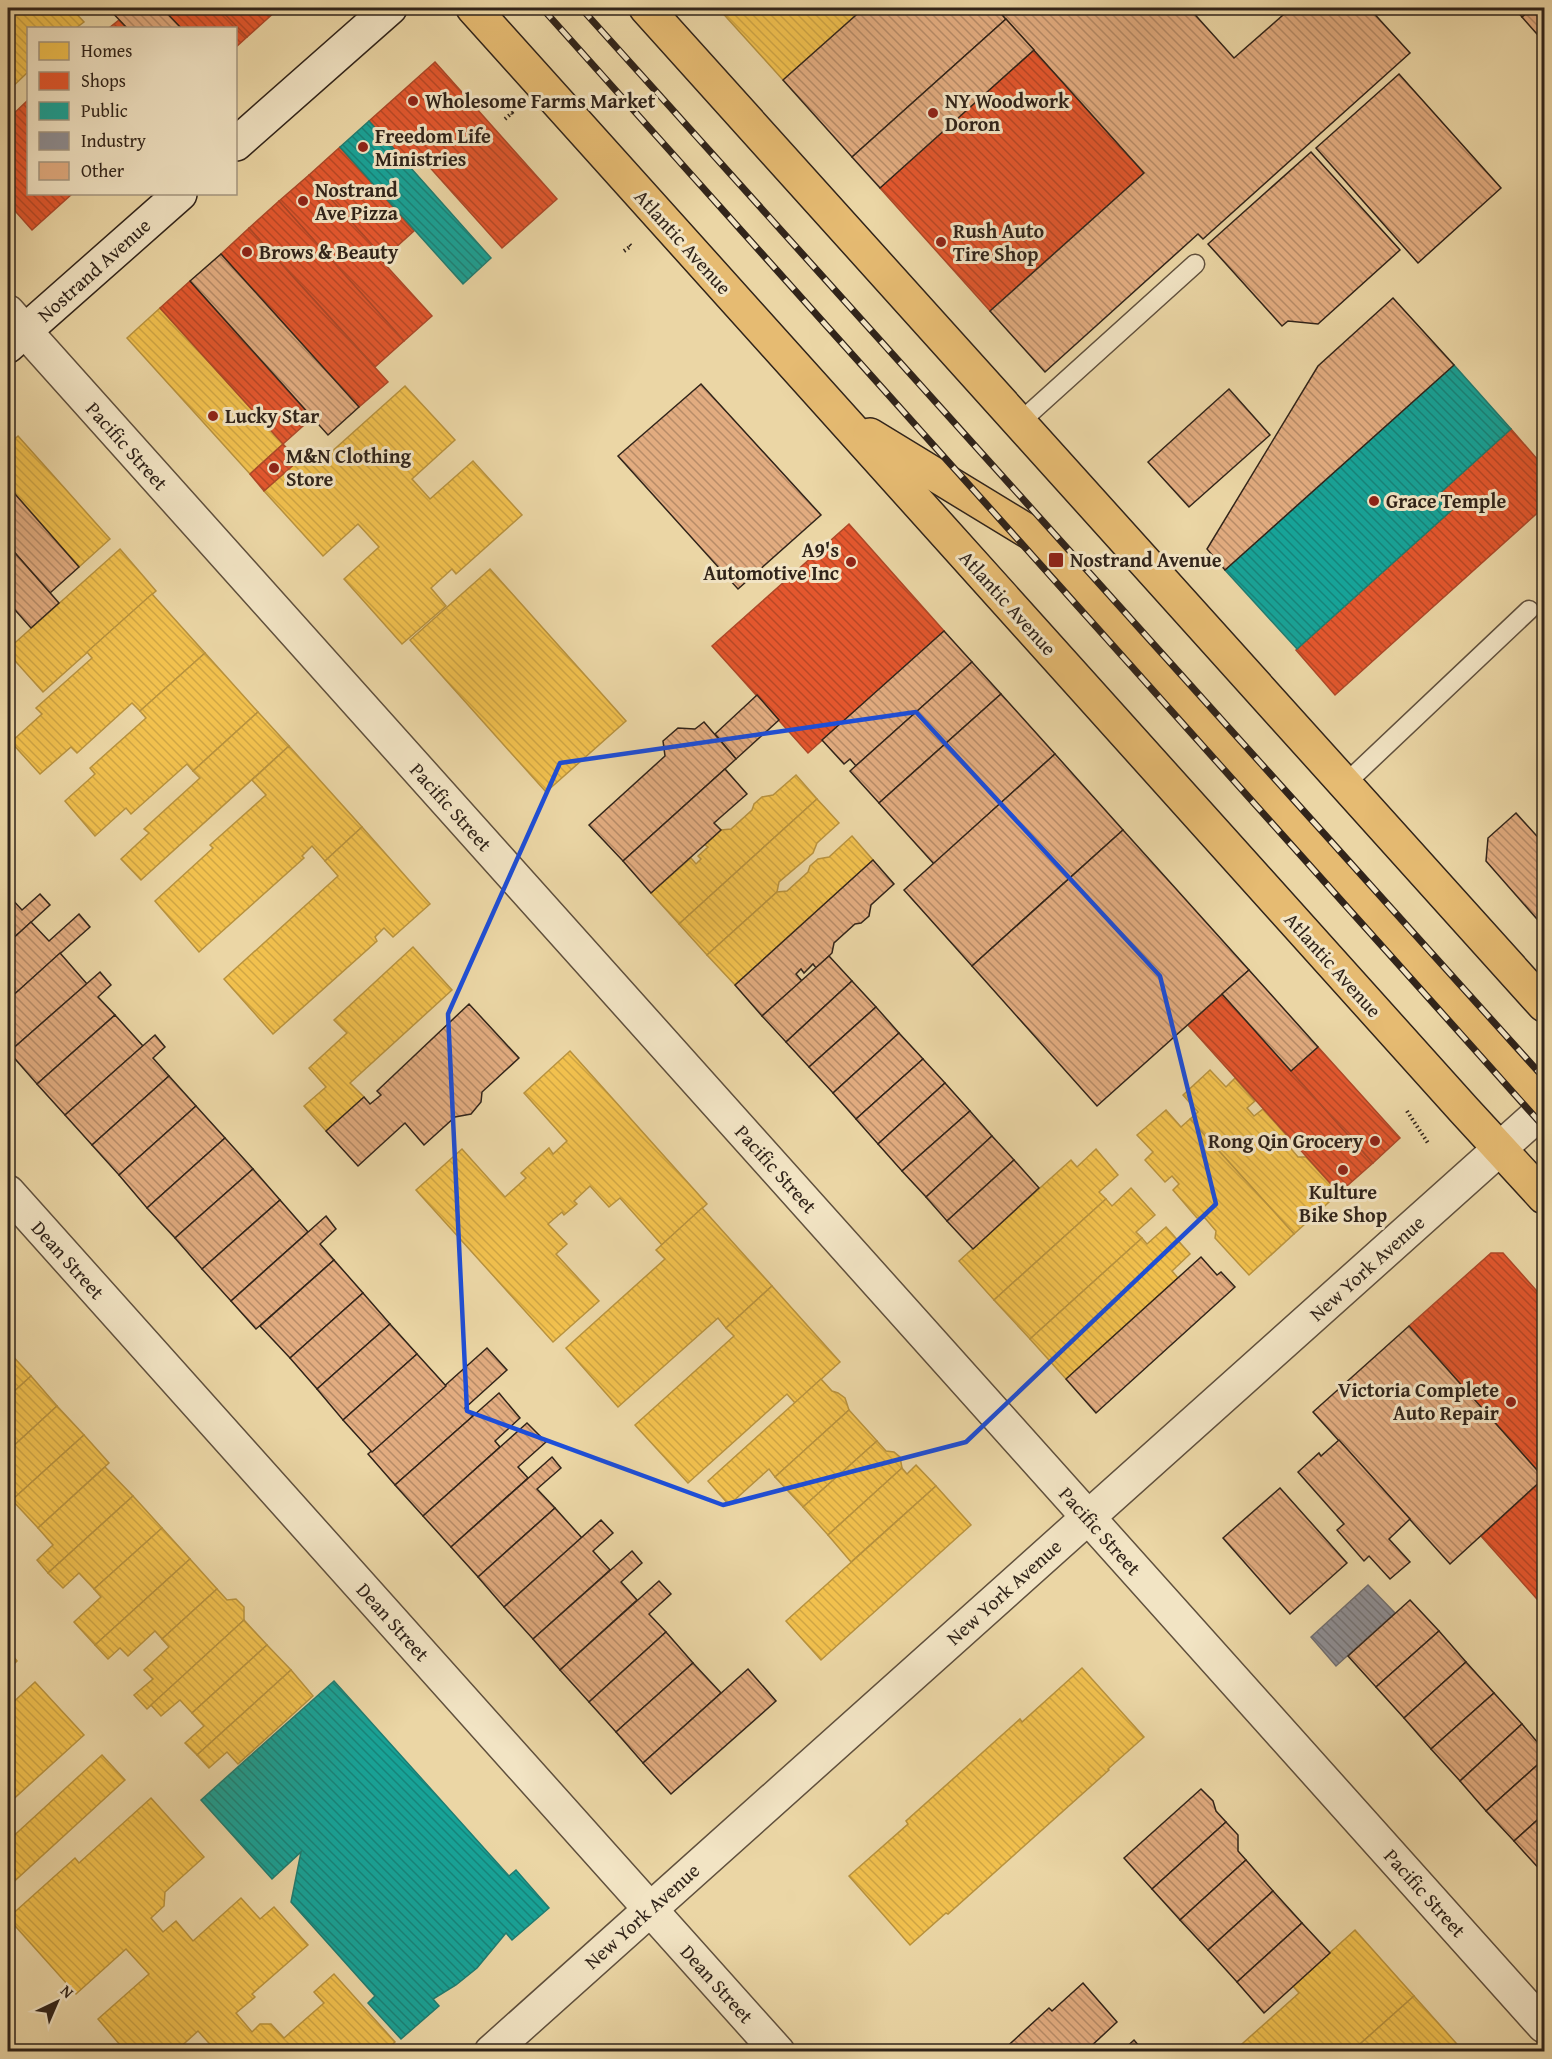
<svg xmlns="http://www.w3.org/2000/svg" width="1552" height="2059" viewBox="0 0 1552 2059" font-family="'Gentium Book Plus',serif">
	<defs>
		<pattern id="homes-back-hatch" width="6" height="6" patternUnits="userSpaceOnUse" patternTransform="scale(1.5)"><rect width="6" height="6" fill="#f2c14e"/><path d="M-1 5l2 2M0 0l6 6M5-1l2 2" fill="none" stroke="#d0a644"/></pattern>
		<pattern id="shops-back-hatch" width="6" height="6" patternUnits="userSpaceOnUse" patternTransform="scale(1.5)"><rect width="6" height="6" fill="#e4572e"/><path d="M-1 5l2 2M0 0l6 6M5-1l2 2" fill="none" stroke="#b94826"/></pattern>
		<pattern id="public-back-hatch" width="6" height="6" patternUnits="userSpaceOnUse" patternTransform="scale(1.5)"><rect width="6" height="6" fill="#17a398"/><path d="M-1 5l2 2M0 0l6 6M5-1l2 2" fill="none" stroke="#15857b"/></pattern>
		<pattern id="industry-back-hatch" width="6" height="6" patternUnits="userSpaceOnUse" patternTransform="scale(1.5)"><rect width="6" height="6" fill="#8d8d92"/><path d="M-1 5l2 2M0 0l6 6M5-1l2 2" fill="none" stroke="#747376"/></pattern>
		<pattern id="building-back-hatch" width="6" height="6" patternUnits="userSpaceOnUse" patternTransform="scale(1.5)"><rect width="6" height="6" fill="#e2ac80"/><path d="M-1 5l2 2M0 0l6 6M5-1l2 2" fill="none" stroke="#b88c68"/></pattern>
	</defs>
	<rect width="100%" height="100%" fill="#ebd6a5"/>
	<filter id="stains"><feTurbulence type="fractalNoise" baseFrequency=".00333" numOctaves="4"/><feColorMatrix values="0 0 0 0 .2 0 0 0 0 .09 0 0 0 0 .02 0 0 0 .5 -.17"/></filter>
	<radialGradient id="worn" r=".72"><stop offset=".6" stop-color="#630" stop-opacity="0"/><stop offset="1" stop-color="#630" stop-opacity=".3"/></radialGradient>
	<g fill="url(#homes-back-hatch)" stroke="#b8923e" stroke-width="1.5">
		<polygon points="8,8 71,8 84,22 76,28 28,28 28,72 8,91"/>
		<polygon points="718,8 864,8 783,80"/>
		<polygon points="160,308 283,444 250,474 127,338"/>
		<polygon points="405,386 455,440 412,479 430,499 473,461 522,515 456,574 452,569 431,588 446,606 402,644 344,579 379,547 358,524 323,556 264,491 308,452 319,463"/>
		<polygon points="18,436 110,539 79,567 8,486 8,445"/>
		<polygon points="120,549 156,591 43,692 8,653 8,649"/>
		<polygon points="490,569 626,721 546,792 410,640"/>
		<polygon points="152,594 205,653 140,711 132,703 77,753 71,747 40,774 11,742 42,714 36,708 92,658 87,652"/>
		<polygon points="205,653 258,712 193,771 187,764 131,814 126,808 95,836 65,801 95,774 90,768 146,718 140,711"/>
		<polygon points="258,712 289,746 141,880 121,859 149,833 144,829 200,778 193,771"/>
		<polygon points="289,746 362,827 325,861 312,846 302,856 304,858 199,952 155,901 213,848 210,845 266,795 252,780"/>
		<polygon points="796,775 817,799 679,924 651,893 691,858 696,864 701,859 698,856 708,847 705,845 721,830 731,829 752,810 754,804 762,797 773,795"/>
		<polygon points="817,799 839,823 817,843 813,853 779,882 777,892 707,955 679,924"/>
		<polygon points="362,827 430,904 393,937 384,928 375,937 377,941 273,1034 224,979 338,876 325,861"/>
		<polygon points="852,836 873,860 735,985 707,955 777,892 787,891 808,872 810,866 818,859 829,857"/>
		<polygon points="413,947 452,990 350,1083 364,1097 326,1131 304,1106 326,1087 309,1068 347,1033 334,1020"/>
		<polygon points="570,1051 707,1204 662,1245 620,1198 609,1207 590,1186 574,1201 577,1204 564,1215 562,1212 548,1224 567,1244 556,1254 599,1301 553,1342 416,1190 462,1149 505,1197 526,1178 521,1173 549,1148 553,1154 567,1141 524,1093"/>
		<polygon points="1210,1070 1226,1087 1235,1078 1255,1101 1247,1108 1254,1116 1263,1109 1287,1136 1287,1144 1298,1157 1306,1157 1339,1193 1294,1234 1190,1119 1198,1112 1183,1095"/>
		<polygon points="1166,1110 1181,1127 1190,1119 1294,1234 1249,1275 1215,1238 1216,1231 1205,1218 1197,1218 1173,1190 1179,1184 1172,1176 1165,1182 1145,1160 1153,1152 1137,1135"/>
		<polygon points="1096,1149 1118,1175 1099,1192 1106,1199 994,1300 959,1261 1071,1160 1077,1167"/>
		<polygon points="1131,1188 1155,1215 1136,1232 1142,1238 1030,1339 994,1300 1106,1199 1112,1206"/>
		<polygon points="702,1208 772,1286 726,1328 718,1318 618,1407 566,1348 665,1259 656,1250"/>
		<polygon points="1166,1227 1190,1254 1172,1271 1178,1278 1066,1379 1030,1339 1142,1238 1147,1244"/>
		<polygon points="772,1286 840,1362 795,1403 787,1394 688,1483 635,1425 734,1336 726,1328"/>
		<polygon points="8,1351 31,1376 8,1397"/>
		<polygon points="31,1376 57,1406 8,1451 8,1397"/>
		<polygon points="821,1379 832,1391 838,1393 845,1398 849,1410 775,1477 769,1469 729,1505 708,1481"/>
		<polygon points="57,1406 84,1435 12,1500 8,1495 8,1451"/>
		<polygon points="849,1410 877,1441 803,1507 775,1477"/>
		<polygon points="84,1435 109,1463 38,1528 12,1500"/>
		<polygon points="877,1441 886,1451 894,1452 900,1457 902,1468 828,1535 803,1507"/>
		<polygon points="916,1465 936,1486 851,1562 828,1535 902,1468 907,1474"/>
		<polygon points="105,1467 133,1496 48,1573 37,1560 53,1545 38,1528"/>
		<polygon points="936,1486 971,1525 821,1660 786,1621"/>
		<polygon points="133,1496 162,1528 94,1589 79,1573 63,1588 48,1573"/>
		<polygon points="162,1528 190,1559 95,1645 74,1622 101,1597 94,1589"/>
		<polygon points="190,1559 217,1589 162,1639 155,1631 128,1656 120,1648 108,1659 95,1645"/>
		<polygon points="217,1589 227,1600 236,1599 244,1607 244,1620 147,1709 134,1695 153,1679 144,1670 169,1647 162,1639"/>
		<polygon points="244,1620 267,1645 192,1713 180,1700 161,1716 151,1705"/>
		<polygon points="267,1645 291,1670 197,1755 185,1743 204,1726 192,1713"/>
		<polygon points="8,1650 17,1661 8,1670"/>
		<polygon points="1082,1668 1144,1737 1108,1769 1109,1770 948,1914 946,1913 910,1945 849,1876 908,1824 906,1821 1020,1719 1022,1722"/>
		<polygon points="291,1670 313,1696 238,1764 227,1752 209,1768 197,1755"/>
		<polygon points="35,1682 84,1735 8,1804 8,1707"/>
		<polygon points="102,1755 125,1780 8,1887 8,1841"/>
		<polygon points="151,1798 204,1857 165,1892 164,1906 151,1918 163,1932 176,1921 193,1941 241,1898 260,1919 274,1907 308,1945 252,1994 255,1997 236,2013 252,2032 260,2024 271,2024 284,2038 324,2003 314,1992 334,1974 395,2042 384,2052 217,2052 198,2031 175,2052 126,2052 98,2019 149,1974 126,1949 76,1994 8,1918 75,1858 79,1863"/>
		<polygon points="1355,1930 1414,1996 1351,2052 1345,2045 1337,2052 1233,2052 1299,1993 1293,1986"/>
		<polygon points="1414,1996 1464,2052 1351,2052"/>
	</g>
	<g fill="url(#shops-back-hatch)" stroke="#ae4828" stroke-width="1.5">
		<polygon points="162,8 219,8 247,37 236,47 236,28 181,28"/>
		<polygon points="219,8 274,8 276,11 247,37"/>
		<polygon points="119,20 127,28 109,28"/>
		<polygon points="1034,50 1144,173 990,311 880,188"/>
		<polygon points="435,62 557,199 502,248 417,153 407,163 369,121"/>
		<polygon points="28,100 28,194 72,194 32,230 8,203 8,119"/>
		<polygon points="340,147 414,231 384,258 309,175"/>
		<polygon points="309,175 384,258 381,260 432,316 404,341 279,201"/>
		<polygon points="279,201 404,341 375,367 249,228"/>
		<polygon points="249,228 388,382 359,407 221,254"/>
		<polygon points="190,281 312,418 283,444 160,308"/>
		<polygon points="1511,429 1544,467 1544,507 1335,695 1296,650 1453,509 1439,494"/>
		<polygon points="283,444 298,461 264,491 250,474"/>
		<polygon points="849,524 944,631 808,753 712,646"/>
		<polygon points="1222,994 1373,1163 1339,1193 1188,1025"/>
		<polygon points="1318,1047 1400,1138 1373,1163 1291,1071"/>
		<polygon points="1491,1253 1503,1253 1544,1299 1544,1478 1409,1326"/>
		<polygon points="1544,1479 1544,1607 1481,1536"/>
	</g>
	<g fill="url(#public-back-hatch)" stroke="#1f7d72" stroke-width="1.5">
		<polygon points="369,121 491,258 463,284 340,147"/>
		<polygon points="1454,365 1511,429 1439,494 1453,509 1297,649 1225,570"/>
		<polygon points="334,1681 509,1876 516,1870 549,1908 512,1940 506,1933 477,1968 456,1985 433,1999 439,2006 401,2039 368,2003 375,1996 291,1902 301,1852 272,1879 201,1800"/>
	</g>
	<polygon fill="url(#industry-back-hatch)" stroke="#716e6e" stroke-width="1.5" points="1368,1585 1395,1613 1336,1666 1311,1637"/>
	<g fill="url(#building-back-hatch)" stroke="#31241a" stroke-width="1.5">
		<polygon points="108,8 162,8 181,28 127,28"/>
		<polygon points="864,8 996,8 1006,19 852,157 783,80"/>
		<polygon points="996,8 1189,8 1234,58 1291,8 1369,8 1410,53 1203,239 1198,234 1045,372 990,311 1144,173"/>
		<polygon points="1514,8 1533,8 1522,17"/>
		<polygon points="1533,8 1544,8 1544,42 1522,17"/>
		<polygon points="1006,19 1034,50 880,188 852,157"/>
		<polygon points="1399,74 1501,188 1418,263 1316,148"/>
		<polygon points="1311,152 1400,250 1318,324 1288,321 1282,326 1208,244"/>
		<polygon points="221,254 359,407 328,435 190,281"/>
		<polygon points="1393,298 1454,365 1225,570 1207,549 1318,366"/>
		<polygon points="701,384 821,515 738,589 618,456"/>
		<polygon points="1229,389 1270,435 1189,507 1148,462"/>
		<polygon points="8,486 79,567 50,593 8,545"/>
		<polygon points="8,545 59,603 31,628 8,602"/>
		<polygon points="944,631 972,662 856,766 850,759 844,764 822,740"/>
		<polygon points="972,662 1001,694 879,803 850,771"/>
		<polygon points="1001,694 1055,754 934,864 879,803"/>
		<polygon points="757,695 779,720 736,759 715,734"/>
		<polygon points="704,722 736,759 623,861 589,825 665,756 663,741 678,728 695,729"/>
		<polygon points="1055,754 1123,830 972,966 904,890"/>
		<polygon points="725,769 747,794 714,823 721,830 651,893 623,861"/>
		<polygon points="1516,813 1544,844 1544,927 1486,861 1488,838"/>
		<polygon points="1123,830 1249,970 1097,1106 972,966"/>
		<polygon points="873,860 894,884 871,905 869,916 861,923 855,924 834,943 832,953 829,956 816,968 813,964 804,973 801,969 796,974 802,981 762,1016 735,985"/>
		<polygon points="40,894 50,905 8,943 8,895 22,910"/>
		<polygon points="79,914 90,927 8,1000 8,943 31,922 49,941"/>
		<polygon points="60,953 87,984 9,1052 8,1050 8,1000"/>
		<polygon points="829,956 852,981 786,1042 762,1016"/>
		<polygon points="1249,970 1318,1047 1291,1071 1222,994"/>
		<polygon points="100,972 111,985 98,997 115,1015 37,1084 9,1052"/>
		<polygon points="852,981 876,1007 809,1067 786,1042"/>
		<polygon points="469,1004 519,1058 482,1092 481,1102 471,1114 455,1117 424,1145 405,1123 358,1166 326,1131 364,1097 370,1104 381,1095 377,1091"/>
		<polygon points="876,1007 899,1033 833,1093 809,1067"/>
		<polygon points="115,1015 143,1046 65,1115 37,1084"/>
		<polygon points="899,1033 923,1059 856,1119 833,1093"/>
		<polygon points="155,1035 165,1047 153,1058 169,1076 92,1145 65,1115"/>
		<polygon points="923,1059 945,1083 878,1144 856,1119"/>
		<polygon points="169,1076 196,1106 119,1175 92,1145"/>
		<polygon points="945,1083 970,1111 902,1171 878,1144"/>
		<polygon points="196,1106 225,1138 147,1208 119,1175"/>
		<polygon points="970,1111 992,1136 926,1197 902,1171"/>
		<polygon points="992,1136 1014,1160 947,1221 926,1197"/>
		<polygon points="225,1138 253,1169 175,1238 147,1208"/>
		<polygon points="1014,1160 1039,1188 973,1249 947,1221"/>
		<polygon points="253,1169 280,1200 202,1269 175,1238"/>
		<polygon points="280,1200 308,1232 231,1301 202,1269"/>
		<polygon points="326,1216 336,1229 320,1244 334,1260 256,1329 231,1301"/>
		<polygon points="1201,1257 1217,1275 1221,1272 1235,1287 1096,1413 1066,1379"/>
		<polygon points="334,1260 363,1293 290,1358 260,1326"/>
		<polygon points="363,1293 390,1324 317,1389 290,1358"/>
		<polygon points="390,1324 417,1354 343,1420 317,1389"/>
		<polygon points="1409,1326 1544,1478 1450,1564 1313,1412"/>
		<polygon points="487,1348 507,1370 465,1408 473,1416 395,1485 368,1454"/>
		<polygon points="417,1354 446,1386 372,1452 343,1420"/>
		<polygon points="499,1393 520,1418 495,1441 500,1447 423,1516 395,1485"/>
		<polygon points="527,1423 546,1442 518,1467 528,1478 451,1547 423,1516"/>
		<polygon points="1339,1440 1410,1519 1389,1539 1410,1562 1390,1579 1369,1556 1364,1561 1337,1530 1344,1524 1298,1472 1319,1453 1321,1456"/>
		<polygon points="552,1457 561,1468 537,1489 555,1508 478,1577 451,1547"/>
		<polygon points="1280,1488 1347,1563 1290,1614 1223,1538"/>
		<polygon points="555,1508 582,1538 504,1607 478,1577"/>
		<polygon points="601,1520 613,1533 593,1551 610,1570 533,1639 504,1607"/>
		<polygon points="632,1551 642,1563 621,1582 637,1600 560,1670 533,1639"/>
		<polygon points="659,1581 671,1594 649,1614 666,1632 589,1702 560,1670"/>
		<polygon points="1410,1600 1439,1631 1376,1687 1348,1656"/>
		<polygon points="1439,1631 1466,1662 1404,1718 1376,1687"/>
		<polygon points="666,1632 693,1663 616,1732 589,1702"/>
		<polygon points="1466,1662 1494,1693 1431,1749 1404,1718"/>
		<polygon points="693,1663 721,1693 643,1763 616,1732"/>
		<polygon points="748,1669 776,1701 671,1794 643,1763"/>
		<polygon points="1494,1693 1522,1724 1460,1781 1431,1749"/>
		<polygon points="1522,1724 1544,1750 1544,1759 1486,1811 1460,1781"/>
		<polygon points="1544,1759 1544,1814 1514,1841 1486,1811"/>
		<polygon points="1201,1789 1213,1801 1216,1811 1226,1822 1152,1889 1124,1858"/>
		<polygon points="1544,1814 1544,1870 1542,1872 1514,1841"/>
		<polygon points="1226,1822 1238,1835 1238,1851 1246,1860 1180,1920 1152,1889"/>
		<polygon points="1246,1860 1273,1891 1208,1950 1180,1920"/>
		<polygon points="1273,1891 1302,1923 1237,1982 1208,1950"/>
		<polygon points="1302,1923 1330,1953 1264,2013 1237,1982"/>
		<polygon points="1083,1983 1117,2022 1087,2050 1088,2052 1001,2052 1049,2008 1052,2011"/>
		<polygon points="1134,2040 1144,2052 1121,2052"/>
	</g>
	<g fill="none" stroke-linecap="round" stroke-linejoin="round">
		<g stroke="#60503d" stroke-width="21">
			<g id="lane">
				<polyline points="1020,422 1195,264"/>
				<polyline points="1346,783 1529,610"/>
			</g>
		</g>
		<g stroke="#60503d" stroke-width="36">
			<g id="street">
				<polyline points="8,312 1544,2026"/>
				<polyline points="8,1192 778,2052"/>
				<polyline points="491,2052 1544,1109"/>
			</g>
		</g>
		<g stroke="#31241a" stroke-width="36">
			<g id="secondary">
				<polyline points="236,144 390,8"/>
				<polyline points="8,346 180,194"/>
			</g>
		</g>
		<g stroke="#31241a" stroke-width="36">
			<g id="primary">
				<polyline points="473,8 1464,1110 1544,1197"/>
				<polyline points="646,8 1544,1005"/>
				<polyline points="870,435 1034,535 1544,1103"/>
			</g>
		</g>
		<g stroke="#31241a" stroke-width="4" stroke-dasharray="1.5 3" stroke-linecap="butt">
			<polyline points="505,119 512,113 513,115"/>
			<polyline points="624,251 631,246 628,243"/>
			<polyline points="1407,1111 1428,1143"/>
		</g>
		<use href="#lane" stroke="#f2e4c4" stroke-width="18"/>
		<use href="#street" stroke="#f2e4c4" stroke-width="33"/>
		<use href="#secondary" stroke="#f2e4c4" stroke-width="33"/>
		<use href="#primary" stroke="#e6bb72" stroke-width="33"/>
		<g stroke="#31241a" stroke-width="7">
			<g id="rail">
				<polyline points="542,8 1544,1127"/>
				<polyline points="581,8 1544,1078"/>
			</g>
		</g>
		<use href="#rail" stroke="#f2e4c4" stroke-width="4.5" stroke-dasharray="14" stroke-linecap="butt"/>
	</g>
	<path fill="none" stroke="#1d4ed8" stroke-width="4.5" stroke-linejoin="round" d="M916,712L1160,976L1216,1204L966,1442L723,1505L467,1411L448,1014L560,763Z"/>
	<g fill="#8f2418" stroke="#f2e4c4" stroke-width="2">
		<circle cx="413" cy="101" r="6"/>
		<circle cx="933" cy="113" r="6"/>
		<circle cx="363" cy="147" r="6"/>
		<circle cx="303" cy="201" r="6"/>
		<circle cx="941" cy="242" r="6"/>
		<circle cx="247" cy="252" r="6"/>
		<circle cx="213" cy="416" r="6"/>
		<circle cx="274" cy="468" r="6"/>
		<circle cx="1374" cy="501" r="6"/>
		<rect x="1048" y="552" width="16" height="16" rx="3"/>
		<circle cx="851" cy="562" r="6"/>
		<circle cx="1375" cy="1141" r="6"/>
		<circle cx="1343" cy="1170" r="6"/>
		<circle cx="1511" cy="1402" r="6"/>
	</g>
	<g text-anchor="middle" stroke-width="6" stroke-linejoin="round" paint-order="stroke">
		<g font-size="20" font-weight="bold" fill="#31241a" stroke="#f2e4c4" text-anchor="start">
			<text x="425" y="108">Wholesome Farms Market</text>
			<text x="945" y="108">NY Woodwork<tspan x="945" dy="23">Doron</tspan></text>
			<text x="375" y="143">Freedom Life<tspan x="375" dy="23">Ministries</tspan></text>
			<text x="315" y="197">Nostrand<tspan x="315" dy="23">Ave Pizza</tspan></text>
			<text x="953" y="238">Rush Auto<tspan x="953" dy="23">Tire Shop</tspan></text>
			<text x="259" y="259">Brows &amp; Beauty</text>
			<text x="225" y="423">Lucky Star</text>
			<text x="286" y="463">M&amp;N Clothing<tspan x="286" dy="23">Store</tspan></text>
			<text x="1386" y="508">Grace Temple</text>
			<text x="839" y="557" text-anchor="end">A9's<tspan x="839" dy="23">Automotive Inc</tspan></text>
			<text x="1070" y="567">Nostrand Avenue</text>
			<text x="1363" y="1148" text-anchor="end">Rong Qin Grocery</text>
			<text x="1343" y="1199" text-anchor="middle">Kulture<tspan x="1343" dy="23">Bike Shop</tspan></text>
			<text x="1499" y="1397" text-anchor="end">Victoria Complete<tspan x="1499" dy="23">Auto Repair</tspan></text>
		</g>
		<g font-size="20" fill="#31241a" stroke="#f2e4c4">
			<text transform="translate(683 242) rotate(48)" y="7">Atlantic Avenue</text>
			<text transform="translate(94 270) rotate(-42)" y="7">Nostrand Avenue</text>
			<text transform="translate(127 446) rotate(48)" y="7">Pacific Street</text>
			<text transform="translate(1008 603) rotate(48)" y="7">Atlantic Avenue</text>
			<text transform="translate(451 807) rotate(48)" y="7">Pacific Street</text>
			<text transform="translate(1333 965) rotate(48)" y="7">Atlantic Avenue</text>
			<text transform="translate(776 1169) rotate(48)" y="7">Pacific Street</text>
			<text transform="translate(68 1260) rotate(48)" y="7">Dean Street</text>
			<text transform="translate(1367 1268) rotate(-42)" y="7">New York Avenue</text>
			<text transform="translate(1100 1531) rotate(48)" y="7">Pacific Street</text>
			<text transform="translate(1004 1592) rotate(-42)" y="7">New York Avenue</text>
			<text transform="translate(393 1622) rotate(48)" y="7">Dean Street</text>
			<text transform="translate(1425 1893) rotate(48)" y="7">Pacific Street</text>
			<text transform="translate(642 1916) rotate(-42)" y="7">New York Avenue</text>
			<text transform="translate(717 1984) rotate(48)" y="7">Dean Street</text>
		</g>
	</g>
	<rect width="1552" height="2059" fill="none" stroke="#ebd6a5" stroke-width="30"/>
	<rect x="9" y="9" width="1534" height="2041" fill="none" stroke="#31241a" stroke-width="3"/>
	<rect x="15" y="15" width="1522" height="2029" fill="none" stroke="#31241a" stroke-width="1.5"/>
	<rect x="27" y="27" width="210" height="168" fill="#f2e4c4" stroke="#a59780" stroke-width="1.5"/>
	<rect x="39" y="42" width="30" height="18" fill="#f2c14e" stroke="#a59780" stroke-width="1.5"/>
	<text x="81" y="57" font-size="18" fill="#31241a">Homes</text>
	<rect x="39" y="72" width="30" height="18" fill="#e4572e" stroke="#a59780" stroke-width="1.5"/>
	<text x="81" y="87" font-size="18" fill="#31241a">Shops</text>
	<rect x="39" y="102" width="30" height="18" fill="#17a398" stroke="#a59780" stroke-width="1.5"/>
	<text x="81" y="117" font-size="18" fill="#31241a">Public</text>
	<rect x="39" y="132" width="30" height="18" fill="#8d8d92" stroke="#a59780" stroke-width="1.5"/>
	<text x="81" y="147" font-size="18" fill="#31241a">Industry</text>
	<rect x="39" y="162" width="30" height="18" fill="#e2ac80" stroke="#a59780" stroke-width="1.5"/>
	<text x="81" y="177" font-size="18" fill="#31241a">Other</text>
	<g transform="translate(57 2002) rotate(44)" stroke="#f2e4c4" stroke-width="4.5" paint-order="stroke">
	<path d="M0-4.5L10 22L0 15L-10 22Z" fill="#31241a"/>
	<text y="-9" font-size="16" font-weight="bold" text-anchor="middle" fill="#31241a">N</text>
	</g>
	<rect width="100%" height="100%" filter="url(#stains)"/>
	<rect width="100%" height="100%" fill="url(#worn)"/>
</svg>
